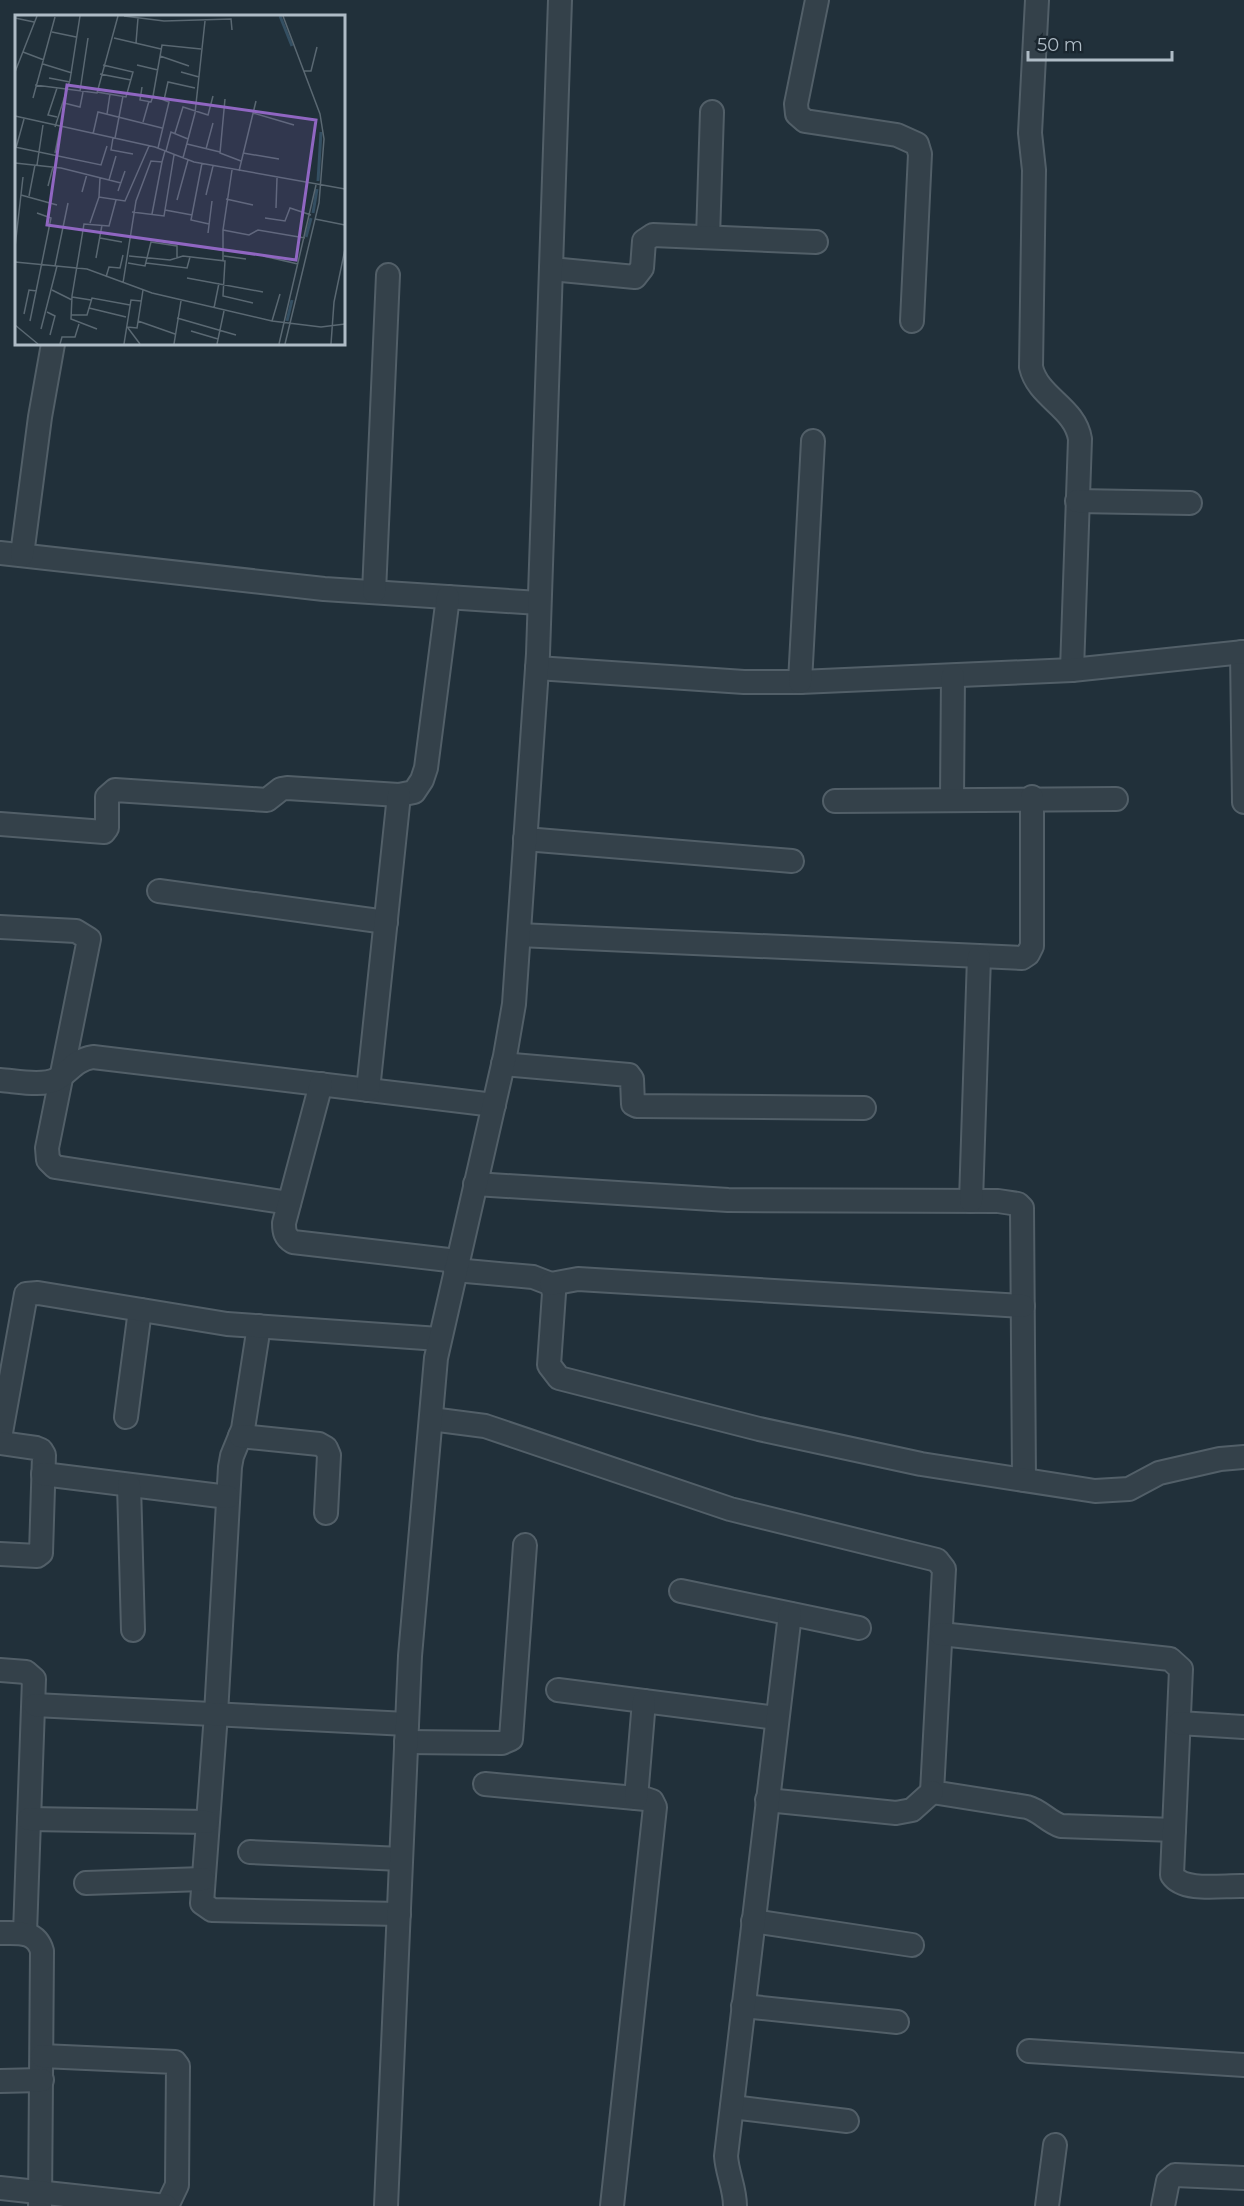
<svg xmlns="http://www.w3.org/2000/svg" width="1244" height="2206" viewBox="0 0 1244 2206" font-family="Montserrat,sans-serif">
	<rect width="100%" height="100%" fill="#21303a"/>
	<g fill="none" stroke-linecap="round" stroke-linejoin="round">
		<g stroke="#525f68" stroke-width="26">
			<g id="minor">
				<polyline points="817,0 796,104 797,114 805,121 897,135 917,144 920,154 912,321"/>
				<path d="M1037,0L1030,133L1034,170L1031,367C1038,398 1075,407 1080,439L1072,670"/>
				<polyline points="708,237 712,112"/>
				<polyline points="551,269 635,277 642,268 644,241 653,235 816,242"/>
				<polyline points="1077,501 1190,503"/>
				<polyline points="0,553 324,589 539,603"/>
				<polyline points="22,555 40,417 53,344"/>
				<polyline points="374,592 388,275"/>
				<polyline points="1242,652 1244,802"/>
				<polyline points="537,668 744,682 800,682 1072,670 1244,652"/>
				<polyline points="800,682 813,441"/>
				<polyline points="952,799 953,676"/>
				<polyline points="835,801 1116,799"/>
				<polyline points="0,824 104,832 107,828 107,797 115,790 267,800 281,789 287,788 399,795 414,792 422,780 426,768 448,597"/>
				<polyline points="525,839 792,861"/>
				<polyline points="159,891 386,922"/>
				<polyline points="0,927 76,931 89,939 47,1148 48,1160 55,1167 289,1203"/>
				<polyline points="519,935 1022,958 1028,954 1032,946 1032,797"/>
				<polyline points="503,1064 629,1075 632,1079 633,1104 637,1106 864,1108"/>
				<path d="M0,1080C16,1081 43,1087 57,1079C71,1070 75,1060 93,1057L494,1105"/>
				<path d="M321,1084L284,1223C284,1232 285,1237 293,1242L457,1261"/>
				<polyline points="368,1090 399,795"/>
				<polyline points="475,1184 728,1200 998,1201 1018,1204 1022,1208 1024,1480"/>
				<polyline points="971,1201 979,957"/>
				<polyline points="455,1270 533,1277 551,1284 554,1293 549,1365 559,1378 759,1429 921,1464 1095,1491 1129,1489 1159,1473 1220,1459 1244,1457"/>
				<polyline points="551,1284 578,1279 1023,1306"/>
				<polyline points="259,1326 243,1429 232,1456 230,1467 216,1714 202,1903 212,1910 399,1914"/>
				<polyline points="126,1417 140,1310"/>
				<path d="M431,1419L485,1426L730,1509L937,1560L944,1569L932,1792L1027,1807C1041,1811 1047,1821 1061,1826L1174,1830"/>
				<polyline points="240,1436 319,1444 326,1448 329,1455 326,1513"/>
				<polyline points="0,1438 26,1294 38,1293 227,1324 439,1339"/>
				<polyline points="0,1443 36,1448 41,1450 44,1455 41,1553 37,1556 0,1554"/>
				<polyline points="43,1474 228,1497"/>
				<polyline points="129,1485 133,1630"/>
				<polyline points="681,1591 859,1628"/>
				<path d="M941,1634L1170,1659L1181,1669L1172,1875C1184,1893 1224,1885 1244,1886"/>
				<polyline points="0,1670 26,1672 34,1679 25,1933"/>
				<polyline points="558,1690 776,1718"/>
				<polyline points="35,1705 407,1724"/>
				<polyline points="1179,1723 1244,1727"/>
				<polyline points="406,1742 502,1743 511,1739 525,1545"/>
				<polyline points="485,1784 646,1799 652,1801 655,1807 612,2206"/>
				<polyline points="636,1798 644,1701"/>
				<polyline points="767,1800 896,1813 912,1810 932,1792"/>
				<polyline points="29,1819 207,1822"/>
				<polyline points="250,1852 401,1859"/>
				<polyline points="86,1883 203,1879"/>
				<polyline points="753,1921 912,1945"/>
				<path d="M0,1933C18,1933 36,1930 42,1951L40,2206"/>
				<polyline points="743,2006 897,2022"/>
				<polyline points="1029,2051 1244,2065"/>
				<polyline points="42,2056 175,2062 178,2066 177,2185 167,2206"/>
				<polyline points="0,2081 42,2080"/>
				<polyline points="732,2107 847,2121"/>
				<polyline points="0,2188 166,2206"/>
				<polyline points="386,2206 410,1656 436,1358 505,1056 514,1004 538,654 560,0"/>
				<path d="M735,2206C735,2188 727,2173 726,2156L790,1614"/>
				<polyline points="1047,2206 1055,2145"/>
				<polyline points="1163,2206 1168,2181 1175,2175 1244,2178"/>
			</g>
		</g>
		<use href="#minor" stroke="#34414a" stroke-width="22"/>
	</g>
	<g transform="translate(15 15)">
		<rect width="330" height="330" fill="#21303a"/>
		<path fill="none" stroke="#344f62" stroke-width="3" d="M265,1L277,31M303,166L306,117M298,198L302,174M291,222L296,203M272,306L277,285"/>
		<path fill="none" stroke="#5a6872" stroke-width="1.5" d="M109,1L149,6L216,4L217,15M268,1L305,99L309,124L304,188L270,329M0,3L19,7M37,17L61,22M99,23L146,34M121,28L123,3M8,37L29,45M145,41L174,51M28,49L57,58M122,50L143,55M289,56H296L302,32M0,57L22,1M166,57L184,62M85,59L116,65M34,63L55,67M20,70L82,78L103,1M127,72L125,85L136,87L138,81M42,73L33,100L42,102M65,76L73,23M82,77L111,82L118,57L88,50M18,83L40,2M210,84L205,138L226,146M149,85L153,67L180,73M49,88L65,92L68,77M238,98L279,110M92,99L95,79M0,101L140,132L179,147L330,174M128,107L134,86M40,112L55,65L65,1M160,118L168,92L193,100L198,81M78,119L83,97L147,113M98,123L96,135L118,139M100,123L108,81M172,129L205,137M0,132L86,150L92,131M1,133L9,104M143,133L154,87L138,81L147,30L186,34M191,134L198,108M151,136L156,117L173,124M40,138L45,113M228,138L264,144M168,143L180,98L190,6M0,148L46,153L106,168M187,148L176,205L194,209M22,150L28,110M224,156L241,86M94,165L101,141M33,171L38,152M103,176L110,156M67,177L72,159M6,180L42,190M191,180L198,151M14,181L20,150M84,182L85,163M211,184L238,190M162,185L173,145M261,193L262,163M150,195L177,200M117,197L149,201L159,140M137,199L147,147M250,203L270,206L275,193L296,200M300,204L330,210M75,208L84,182L110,186L134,131M208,215L234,220L243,215L290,223M193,218L197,186M85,223L107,227M0,232L8,162M187,232L207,235M114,241L155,245L168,241L210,246L208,281L238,288M209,241L231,244M248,241L283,249M81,243L87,210M208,246V215L217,155M0,247L72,254L137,278L257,306L306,312L330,309M113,248L130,251L136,227L162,231V243M131,248L172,253L175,242M40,251L53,188M91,262L94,252L105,253L108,240M172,263L248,277M108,268L121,186L136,146L147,147L150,136M37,275L57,285M57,282L76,285M74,293L111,302M199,293L204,268M32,297L40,301L35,320M9,299L14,275L22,276M56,300H72L77,283L115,290M162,303L221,320M15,306L36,203L22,198M123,306L160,319M257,306L265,279M0,310L23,329M112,312L122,313L128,275M113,313L125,329M26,314L42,251M82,314L56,304L57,281L69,209L94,211L101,185M176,316L203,324M45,329L47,322H60L64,309M109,329L116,285L126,286M159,329L166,286M202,329L209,296M264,329L301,170M316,329L319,287L330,234"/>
		<path fill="#9066c2" fill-opacity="0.15" stroke="#9066c2" stroke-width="3" d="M52,70L301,105L281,245L32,210Z"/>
		<rect width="330" height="330" fill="none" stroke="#afbcc6" stroke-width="3"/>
	</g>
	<path d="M1028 51v9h144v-9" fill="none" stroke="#afbcc6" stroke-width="3"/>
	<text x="1037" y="51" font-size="18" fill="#afbcc6" stroke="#1a262f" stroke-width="4.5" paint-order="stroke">50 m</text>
</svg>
